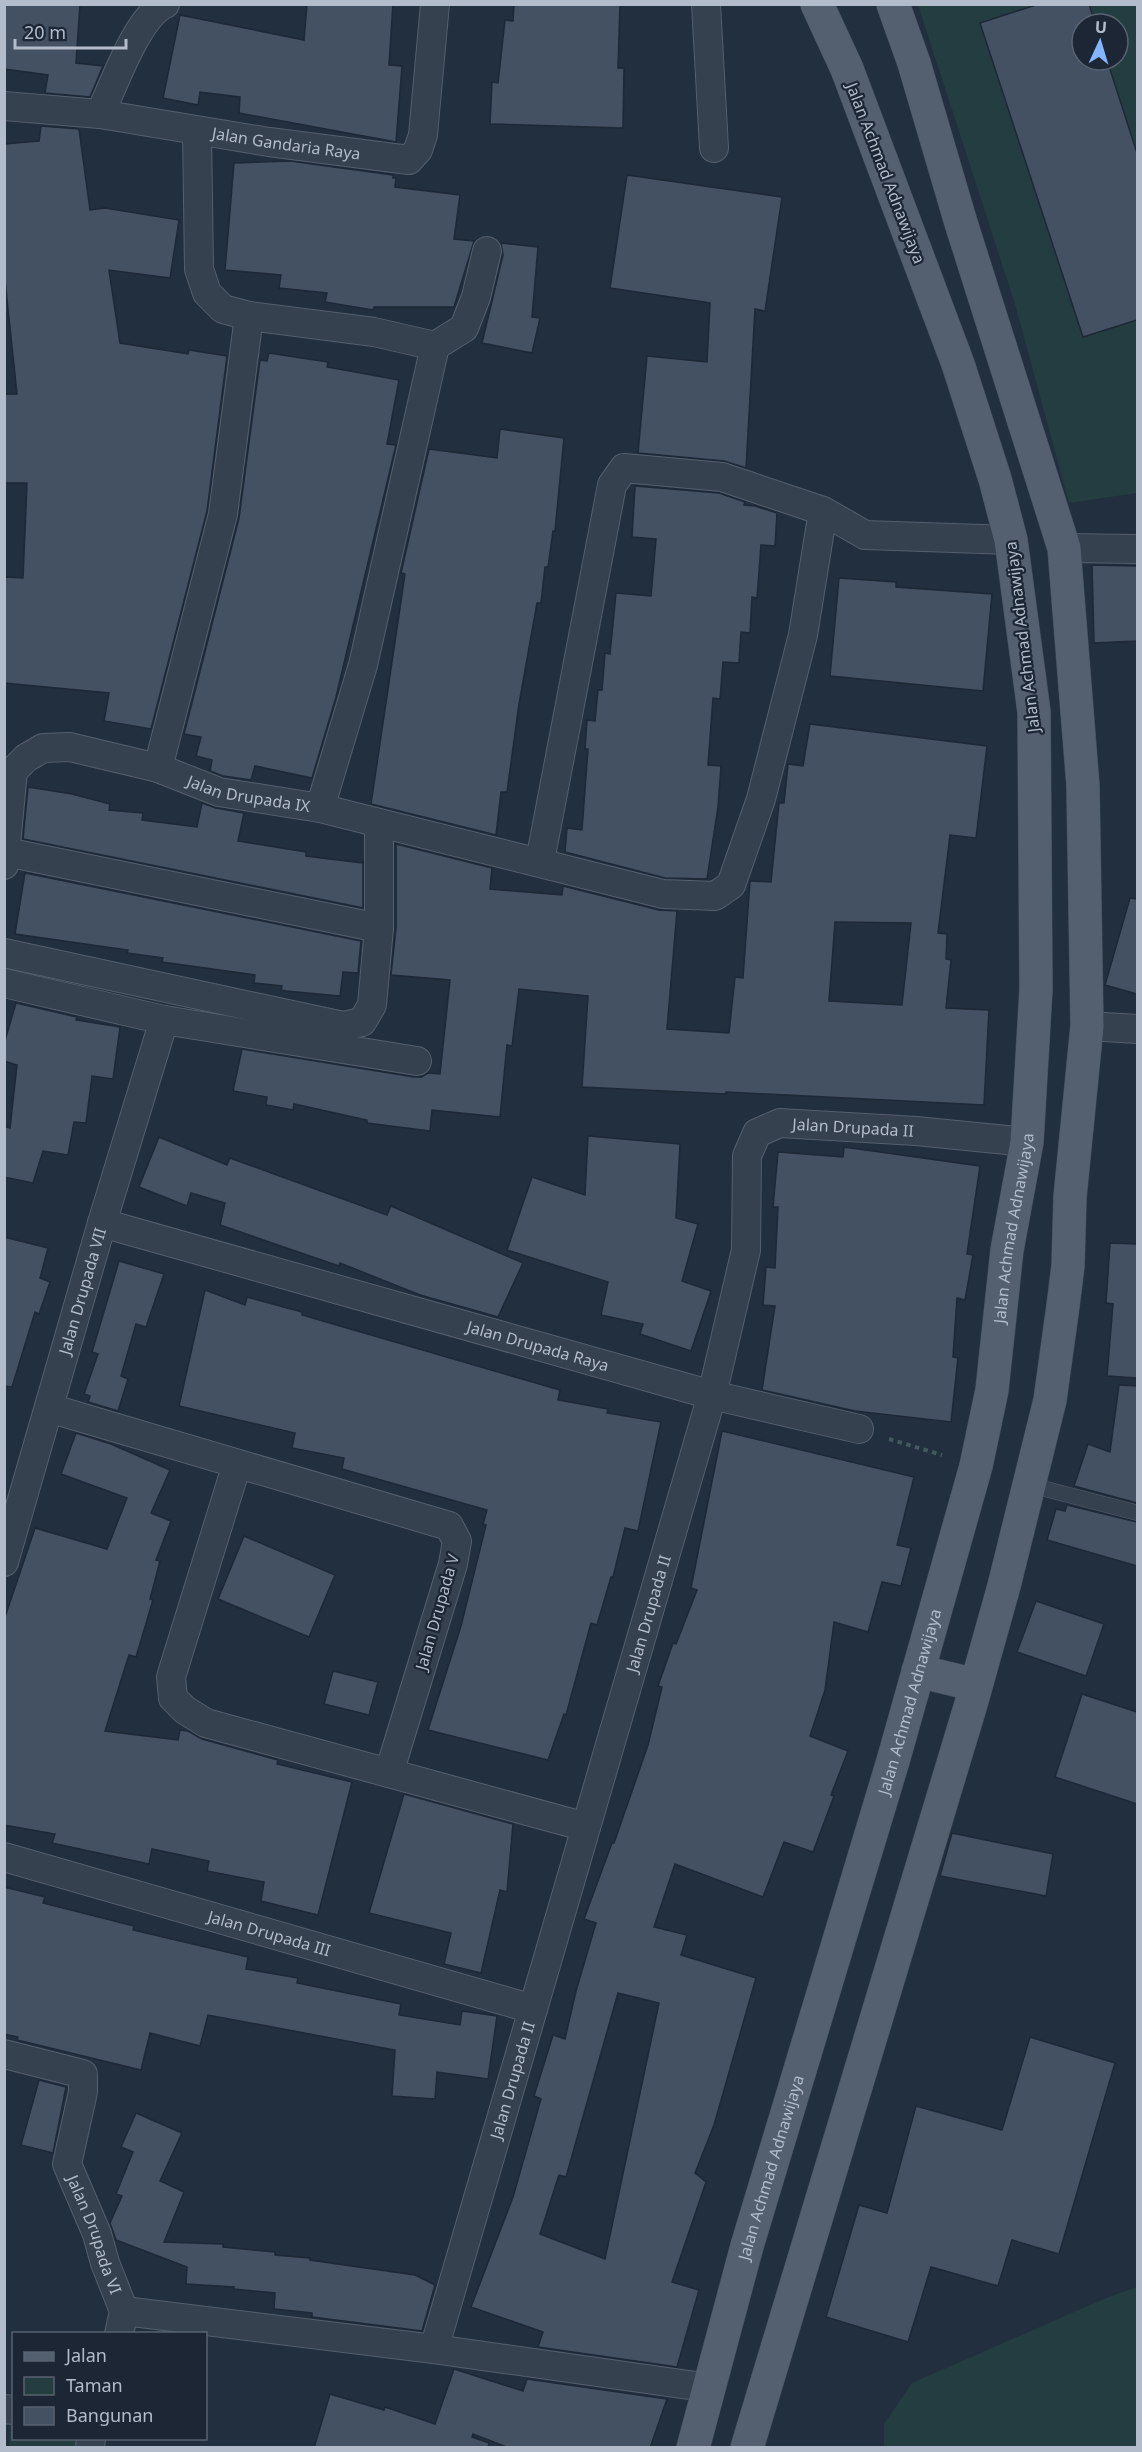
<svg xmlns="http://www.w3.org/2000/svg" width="1142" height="2452" viewBox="0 0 1142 2452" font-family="'Noto Sans',sans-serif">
	<rect width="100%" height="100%" fill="#222f3f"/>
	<g fill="#243d40" fill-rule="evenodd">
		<path d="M918,5H1137V493L1069,503L1015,304ZM1082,24H1118V60H1082Z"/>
		<polygon points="1137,2287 1137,2447 884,2447 884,2424 912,2383 1106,2298"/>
		<polygon points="11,2417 13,2417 14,2438 91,2439 90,2447 9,2448"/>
	</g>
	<g fill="#435163" stroke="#1e2836" stroke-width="1.5" fill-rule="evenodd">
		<polygon points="4,4 80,4 76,63 103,66 90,97 45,93 48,75 4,69"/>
		<polygon points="307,4 393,4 389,65 402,66 396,142 239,113 240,97 200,92 198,105 163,98 180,15 304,40"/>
		<polygon points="514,4 620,4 618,68 624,68 623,128 490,124 492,82 498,83 505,20 513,21"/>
		<polygon points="1039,4 1089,4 1095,24 1082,24 1082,60 1107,60 1137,153 1137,320 1083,337 980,23"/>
		<polygon points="41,126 79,129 90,210 105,208 179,220 170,278 109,270 120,343 188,354 189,350 227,356 207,511 151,729 104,721 109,693 4,683 4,577 23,578 27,483 4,483 4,394 17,394 4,271 4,144 39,141"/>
		<polygon points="290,161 393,175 393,178 396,178 395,187 460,195 454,239 474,241 454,307 374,307 373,310 325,302 327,293 279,288 281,275 225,270 234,163"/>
		<polygon points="627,175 782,197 765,311 755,309 746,468 724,461 638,453 647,356 707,362 710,303 610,288"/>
		<polygon points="501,243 538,247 532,317 540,318 532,353 482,343 503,255"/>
		<polygon points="269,353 328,362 327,367 399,380 387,444 396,445 336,697 312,778 255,766 251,780 223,776 210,771 212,760 196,756 201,737 184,734 239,518 260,360 267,361"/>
		<polygon points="500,429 564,438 555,531 553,531 548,567 545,567 541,603 537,603 519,704 507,792 501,792 496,835 371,804 405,574 401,573 429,449 497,458"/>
		<polygon points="635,486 719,493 745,502 744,505 755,506 777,513 775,546 761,545 757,598 752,597 750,633 741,632 739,663 723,662 720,699 713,698 708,765 721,766 718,807 707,879 665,878 565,852 567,828 582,830 588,749 585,749 587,720 595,721 598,690 602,690 605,653 610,654 616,593 651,596 656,539 632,537"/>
		<polygon points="1092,565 1137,566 1137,641 1094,643"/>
		<polygon points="839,578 896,582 896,587 992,594 983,691 830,676"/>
		<path d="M810,724L987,746L976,838L950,835L938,933L947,934L946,959L951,960L946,1008L989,1010L984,1105L726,1092V1094L582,1087L588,996L519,989L512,1046L507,1045L500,1117L432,1110L430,1131L367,1123V1120L294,1104L293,1110L266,1105L267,1097L233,1091L242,1049L414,1077H422L428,1073L440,1074L450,980L391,975L396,928V844L492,868L490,889L562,895L563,886L659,910L677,911L667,1029L729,1033L735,977L743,978L750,881L771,882L779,803H784L788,764L803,766ZM835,922L911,923L902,1005L829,1001Z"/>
		<polygon points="28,787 72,794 110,804 109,810 143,813 142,820 197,827 202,803 216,808 244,813 238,841 306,852 306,856 362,863 363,860 363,908 23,839"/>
		<polygon points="25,873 361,941 358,973 343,972 340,996 286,991 281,990 282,986 254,983 255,975 162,962 163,958 127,953 128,950 15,934"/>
		<polygon points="1130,898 1137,899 1137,994 1105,985"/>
		<polygon points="16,1003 77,1017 76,1020 120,1027 113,1079 92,1076 86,1123 74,1122 68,1155 43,1151 33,1183 4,1177 4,1126 10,1128 17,1065 4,1061 4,1044"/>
		<polygon points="588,1136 680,1144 676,1218 698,1224 682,1281 711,1291 691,1351 640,1334 643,1324 601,1315 608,1282 507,1250 532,1177 585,1195"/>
		<polygon points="159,1137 227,1165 230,1158 387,1215 391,1206 523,1263 498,1317 420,1295 340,1263 339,1266 220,1225 225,1203 191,1193 187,1206 139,1187"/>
		<polygon points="844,1147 980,1166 967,1254 973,1255 965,1300 957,1298 953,1357 958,1358 951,1422 855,1411 762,1390 775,1306 763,1305 766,1267 775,1268 778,1207 773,1207 778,1152 843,1157"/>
		<polygon points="4,1237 48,1248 40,1278 50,1282 39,1314 35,1312 12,1387 4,1386"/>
		<polygon points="1110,1243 1137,1244 1137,1378 1107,1376 1113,1304 1106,1303"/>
		<polygon points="119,1261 164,1274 146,1327 136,1324 121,1376 128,1379 118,1411 88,1402 90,1396 84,1394 98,1354 92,1352"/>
		<polygon points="205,1290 245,1305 247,1297 302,1312 302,1315 560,1390 558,1400 608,1409 607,1413 661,1422 638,1531 625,1528 613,1577 611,1577 597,1625 591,1623 566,1715 564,1714 548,1760 428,1730 461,1626 486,1525 483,1524 487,1510 342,1469 344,1458 292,1448 295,1433 179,1406"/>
		<polygon points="1119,1385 1137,1386 1137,1503 1074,1486 1088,1444 1110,1452"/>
		<path d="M722,1431L914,1477L897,1545L911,1548L901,1586L882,1582L868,1632L834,1622L825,1690L810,1736L848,1751L831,1795L834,1796L813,1852L784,1842L763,1897L675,1864L654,1927L687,1935L681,1955L756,1978L714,2125L695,2173L706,2182L672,2282L699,2290L677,2367L538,2347L543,2332L471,2307L513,2197L541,2099L534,2096L553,2035L565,2039L576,1991L596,1923L584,1919L612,1843H614L648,1745L662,1687L658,1686L673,1643L676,1644L697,1590L691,1588ZM618,1993L659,2003L605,2259L540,2234L559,2175L566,2177Z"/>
		<polygon points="76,1433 111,1444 170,1470 151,1513 171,1521 156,1560 160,1561 150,1599 153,1600 136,1657 129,1655 105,1731 178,1740 180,1730 188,1731 202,1739 278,1760 277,1764 352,1782 318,1915 261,1901 264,1882 207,1871 209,1861 152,1849 149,1864 52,1843 55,1834 4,1825 4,1620 35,1528 107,1549 127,1498 61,1474"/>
		<polygon points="1067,1505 1137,1522 1137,1566 1047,1540 1056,1509 1065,1511"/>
		<polygon points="244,1536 335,1575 309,1637 218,1599"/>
		<polygon points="1036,1601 1104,1624 1086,1676 1017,1652"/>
		<polygon points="333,1671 378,1682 369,1715 324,1704"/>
		<polygon points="1082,1694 1137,1712 1137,1804 1055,1777"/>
		<polygon points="404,1794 513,1824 507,1892 500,1890 481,1973 444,1964 451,1933 369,1913"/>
		<polygon points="952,1833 1053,1854 1046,1896 940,1876"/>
		<polygon points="4,1887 45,1897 43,1903 134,1926 133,1930 248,1957 246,1969 298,1978 297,1983 401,2004 399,2015 460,2025 462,2011 497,2016 488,2079 437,2072 435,2099 392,2096 395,2050 208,2015 200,2046 150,2033 141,2070 17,2040 18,2037 4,2034"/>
		<polygon points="1030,2037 1115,2063 1059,2254 1012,2240 998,2286 931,2267 908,2342 826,2317 859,2205 887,2213 916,2106 1002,2130"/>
		<polygon points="39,2080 66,2087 53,2153 21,2145"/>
		<polygon points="136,2113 182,2133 160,2181 184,2192 164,2242 223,2244 223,2247 275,2252 275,2255 310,2258 310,2260 415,2275 435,2285 422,2331 312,2317 312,2313 274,2309 275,2293 234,2289 234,2287 186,2284 187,2267 116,2240 110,2223 122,2196 116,2194 133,2152 121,2147"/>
		<polygon points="454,2369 523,2391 527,2379 667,2399 650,2448 509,2448 473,2434 472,2437 489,2443 488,2448 314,2448 330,2394 384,2410 385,2407 435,2424"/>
	</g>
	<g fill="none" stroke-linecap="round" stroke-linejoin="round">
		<g stroke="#555f6d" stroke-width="16">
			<polyline id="lane" points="1030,1485 1138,1513"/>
		</g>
		<g stroke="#555f6d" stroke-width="30">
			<g id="street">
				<polyline points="706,4 714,148"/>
				<path id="s1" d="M4,106L100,114L269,142L409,160L418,150L423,135L435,4"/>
				<path d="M100,114C114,85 137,17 165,4"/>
				<polyline points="197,131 199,269 207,293 223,309 249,316 374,332 435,346 363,665 320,808"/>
				<polyline points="435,346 464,328 476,297 487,251"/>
				<polyline points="1064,548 1138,549"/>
				<polyline points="158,768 223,514 249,316"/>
				<polyline points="6,852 379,928"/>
				<polyline points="540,861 612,485 624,468 722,477 823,511"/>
				<path id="s2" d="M4,865L13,771L26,758L43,748L70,747L158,768L219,792L320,808L663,894L715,896L731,885L761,799L803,635L823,511L865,535L1011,540"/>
				<polyline points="4,953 343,1026 362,1022 372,1005 379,928 379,824"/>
				<polyline points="4,983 164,1020 417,1061"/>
				<polyline points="1087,1026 1138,1029"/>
				<path id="s3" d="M102,1223L712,1395L859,1429"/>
				<polyline points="49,1408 449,1526 457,1541 453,1564 389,1773"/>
				<polyline points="237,1464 171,1677 173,1698 185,1710 206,1723 586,1827"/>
				<path id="s4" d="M4,1562L102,1223L164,1020"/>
				<path id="s5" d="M4,1857L533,2009"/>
				<path id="s6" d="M4,2054L83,2074V2092L67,2164L97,2234L105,2263L124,2311L119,2334"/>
				<polyline points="124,2311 434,2349 710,2388"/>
				<path id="s7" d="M434,2349L712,1395L746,1250L747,1156L757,1133L780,1123L916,1131L1027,1142"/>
				<polyline points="4,2409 14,2410"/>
				<polyline points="90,2448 91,2438"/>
			</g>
		</g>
		<g stroke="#404a58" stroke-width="34">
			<g id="primary">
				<polyline points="918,1671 976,1685"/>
				<path id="s8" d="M693,2448L747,2246L893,1761L976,1466L992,1390L1007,1250L1027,1142L1036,989L1034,712L1011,540L995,479L958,364L847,69L817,4"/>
				<polyline points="747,2448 971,1704 1004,1586 1050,1400 1063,1306 1068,1266 1070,1197 1087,1026 1083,786 1064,548 961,223 914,63 893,4"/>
			</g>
		</g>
		<polyline stroke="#425a5d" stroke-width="4" stroke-dasharray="4.5 4.5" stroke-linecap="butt" points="889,1439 942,1455"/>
		<use href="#lane" stroke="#36414f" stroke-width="15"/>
		<use href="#street" stroke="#36414f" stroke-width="28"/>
		<use href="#primary" stroke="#54606f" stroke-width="33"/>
	</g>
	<g text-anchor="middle" stroke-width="4.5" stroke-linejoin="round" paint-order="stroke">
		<g font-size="16" fill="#b2bcca" stroke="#1c2634">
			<text dy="6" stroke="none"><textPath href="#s1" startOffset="285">Jalan Gandaria Raya</textPath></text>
			<text transform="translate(886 173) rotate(69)" y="6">Jalan Achmad Adnawijaya</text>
			<text transform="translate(1022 637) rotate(-97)" y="6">Jalan Achmad Adnawijaya</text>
			<text dy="6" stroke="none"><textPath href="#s2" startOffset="345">Jalan Drupada IX</textPath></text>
			<text dy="6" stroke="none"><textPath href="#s7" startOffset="1360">Jalan Drupada II</textPath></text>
			<text dy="6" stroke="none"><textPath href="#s8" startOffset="1263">Jalan Achmad Adnawijaya</textPath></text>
			<text dy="6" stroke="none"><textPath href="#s4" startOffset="282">Jalan Drupada VII</textPath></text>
			<text dy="6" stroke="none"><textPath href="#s3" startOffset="453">Jalan Drupada Raya</textPath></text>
			<text transform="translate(437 1612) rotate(-74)" y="6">Jalan Drupada V</text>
			<text dy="6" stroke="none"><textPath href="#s7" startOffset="766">Jalan Drupada II</textPath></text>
			<text dy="6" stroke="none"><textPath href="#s8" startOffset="777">Jalan Achmad Adnawijaya</textPath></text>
			<text dy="6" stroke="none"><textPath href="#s5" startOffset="276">Jalan Drupada III</textPath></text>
			<text dy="6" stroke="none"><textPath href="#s7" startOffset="280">Jalan Drupada II</textPath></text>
			<text dy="6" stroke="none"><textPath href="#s8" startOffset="291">Jalan Achmad Adnawijaya</textPath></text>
			<text dy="6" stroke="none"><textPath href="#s6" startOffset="249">Jalan Drupada VI</textPath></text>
		</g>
	</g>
	<rect width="1142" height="2452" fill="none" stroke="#b2bcca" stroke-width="12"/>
	<rect x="12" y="2332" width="195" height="108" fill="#1c2634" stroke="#586270" stroke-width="1.5"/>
	<rect x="24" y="2352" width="30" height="9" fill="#54606f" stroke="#586270" stroke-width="1.5"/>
	<text x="66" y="2362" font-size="18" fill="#b2bcca">Jalan</text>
	<rect x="24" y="2377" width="30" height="18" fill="#243d40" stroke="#586270" stroke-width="1.5"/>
	<text x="66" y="2392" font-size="18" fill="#b2bcca">Taman</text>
	<rect x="24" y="2407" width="30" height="18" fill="#435163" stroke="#586270" stroke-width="1.5"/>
	<text x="66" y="2422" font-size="18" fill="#b2bcca">Bangunan</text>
	<g transform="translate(1100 42) rotate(4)"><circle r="28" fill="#1c2634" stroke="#586270" stroke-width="1.5"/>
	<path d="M0-4.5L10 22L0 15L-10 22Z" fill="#83b6fe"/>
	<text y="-9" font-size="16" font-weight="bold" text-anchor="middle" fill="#b2bcca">U</text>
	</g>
	<path d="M15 39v9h111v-9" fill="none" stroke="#b2bcca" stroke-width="3"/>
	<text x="24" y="39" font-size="18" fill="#b2bcca" stroke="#1c2634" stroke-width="4.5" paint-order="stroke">20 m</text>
</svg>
